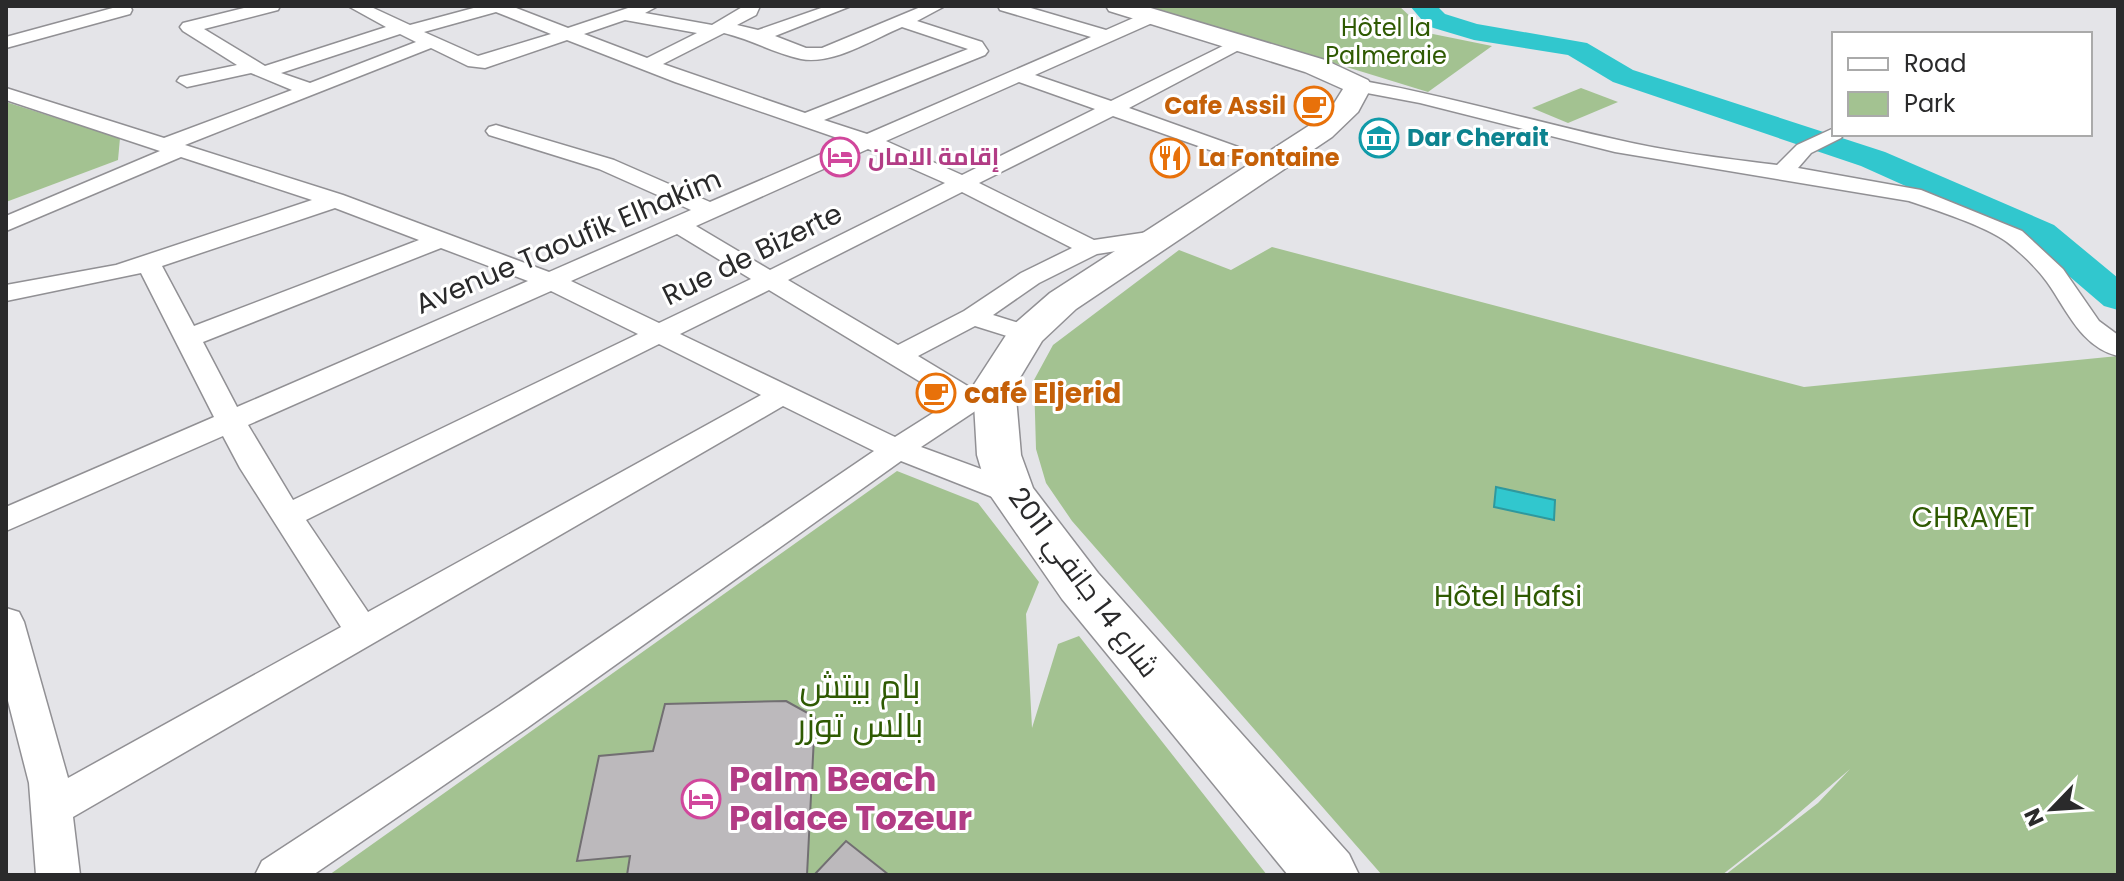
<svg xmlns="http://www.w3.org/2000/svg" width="2124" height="881" viewBox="0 0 2124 881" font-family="Poppins,Cairo,sans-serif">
	<rect width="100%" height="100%" fill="#e4e4e8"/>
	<g fill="#a3c291">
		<polygon points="1148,6 1399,6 1428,33 1492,46 1428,92"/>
		<polygon points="1581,88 1618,102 1568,123 1532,108"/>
		<polygon points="6,102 120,138 118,160 6,202"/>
		<polygon points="1272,247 1804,387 2118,356 2118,875 1725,875 1818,803 1850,769 1778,831 1722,875 1382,875 1072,521 1046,483 1036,449 1034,380 1053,345 1179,250 1231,270"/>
		<polygon points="897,471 978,503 1039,582 1026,614 1032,728 1058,644 1079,636 1267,875 329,875"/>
	</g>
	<polygon fill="#31c7ce" stroke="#2f989d" stroke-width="2" points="1496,487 1555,500 1554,520 1494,507"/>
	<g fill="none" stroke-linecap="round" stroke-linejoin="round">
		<polygon fill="#31c7ce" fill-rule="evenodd" points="1410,6 1437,6 1445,14 1477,24 1587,43 1633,70 1885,152 2054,225 2118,278 2118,310 2104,306 2028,241 1861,166 1613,82 1568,55 1474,40 1427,26"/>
	</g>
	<g fill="#bcb9bc" stroke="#726f72" stroke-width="2">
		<polygon points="786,701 815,717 807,875 627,875 630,856 577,861 599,756 653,751 665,704"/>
		<polygon points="846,841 889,875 814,875"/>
	</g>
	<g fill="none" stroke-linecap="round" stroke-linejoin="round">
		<g stroke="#919094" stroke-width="3">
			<g id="minor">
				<polygon points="120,6 130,6 132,10 130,14 6,48 6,37"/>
				<path d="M252,6H280L278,10L204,29L265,66L386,27L348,6H369L410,25L481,6H511L568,28L634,6H658L645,13L712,25L744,6H760L756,15L737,25L758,30L827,6H851L775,36L806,48H822L923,6H945L917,21L982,42L988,51L985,55L824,120L867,134L1091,37L1000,10L998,6H1024L1106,30L1147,12H1159L1162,16L1159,20L1035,75L1111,101L1237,39H1249L1252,43L1129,108L1238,147L1242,151L1238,155H1224L1113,116L979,183L1094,240L1155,231L1163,233L1167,238L1163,243L1155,245L1097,254L1039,283L993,315L1035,328L1039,334L1035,340L1026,342L975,326L918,356L971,388L994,377L1004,380L1008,386L1004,392L921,447L1022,484L1027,492L1022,500L1011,503L1000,500L901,461L527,728L313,875H255L262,861L499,706L874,451L783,406L73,817L80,875H36L29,783L6,693V608L19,612L24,622L68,778L341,627L240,468L223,436L6,531V507L214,417L141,273L6,301V285L116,265L312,200L181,157L6,231V216L160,151L6,100V88L164,138L292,90L251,73L187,87L177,81L180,77L237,65L183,31L180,27L183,23ZM496,12L551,34L478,56L424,32ZM625,20L697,33L647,58L584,34ZM902,27L968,49L805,113L663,64L724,33C750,39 776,54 801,59C834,65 873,39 902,27ZM400,34L416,42L310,83L281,73ZM567,40L675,82L849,142L710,202L614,160L496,125L489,127L486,131L489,135L599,169L691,210L549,272L343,195L185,145L431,48L468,66L485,68ZM1019,82L1095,109L962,175L886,141ZM868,149L945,183L770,270L696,226ZM962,192L1072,248L1021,273L964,311L898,345L788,280ZM335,208L419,240L194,326L162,266ZM677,234L751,279L659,323L571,281ZM441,248L528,281L237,407L203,342ZM769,290L952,401L895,437L680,334ZM551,291L638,334L293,500L248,425ZM659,344L761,395L368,612L306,520Z"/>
				<path d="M1358,80C1445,95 1528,120 1614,139C1668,152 1722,158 1777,165L1797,145L1834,128V134H1844L1841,138L1811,153L1798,168L1921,190L2022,231L2063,269L2099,321L2118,335V356C2081,347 2067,310 2047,282C2037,268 2020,252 2007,242C1985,226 1936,210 1909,201L1615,152L1420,103L1351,90L1348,86Z"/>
			</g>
		</g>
		<g stroke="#919094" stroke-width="3">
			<polygon id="secondary" points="1106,6 1144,6 1325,60 1368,80 1372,86 1358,112 1332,137 1076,309 1042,341 1015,386 1021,455 1033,488 1098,573 1349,854 1359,875 1288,875 1062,599 988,492 977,455 973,386 1012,326 1050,293 1310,125 1333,105 1343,89 1305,72 1109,11"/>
		</g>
		<use href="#minor" fill="#fff" fill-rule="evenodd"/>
		<use href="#secondary" fill="#fff" fill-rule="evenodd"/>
	</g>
	<defs>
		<g id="cafe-ring" transform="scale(2)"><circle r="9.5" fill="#fff" stroke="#e8710a" stroke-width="1.5"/><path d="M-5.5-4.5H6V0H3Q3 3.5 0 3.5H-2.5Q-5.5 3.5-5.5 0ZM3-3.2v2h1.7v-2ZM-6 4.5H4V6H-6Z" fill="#e8710a"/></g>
		<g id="museum-ring" transform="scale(2)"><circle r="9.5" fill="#fff" stroke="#0f9aa8" stroke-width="1.5"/><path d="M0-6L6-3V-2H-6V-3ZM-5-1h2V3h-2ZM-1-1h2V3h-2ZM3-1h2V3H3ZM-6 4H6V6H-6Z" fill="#0f9aa8"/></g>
		<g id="hotel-ring" transform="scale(2)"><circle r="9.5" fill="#fff" stroke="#d1479c" stroke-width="1.5"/><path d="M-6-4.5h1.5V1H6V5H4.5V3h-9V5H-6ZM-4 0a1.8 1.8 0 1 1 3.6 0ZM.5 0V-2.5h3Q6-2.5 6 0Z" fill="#d1479c"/></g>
		<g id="restaurant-ring" transform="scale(2)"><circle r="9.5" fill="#fff" stroke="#e8710a" stroke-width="1.5"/><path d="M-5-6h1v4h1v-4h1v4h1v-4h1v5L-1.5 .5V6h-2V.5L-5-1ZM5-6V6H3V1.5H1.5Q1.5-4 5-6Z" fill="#e8710a"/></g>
	</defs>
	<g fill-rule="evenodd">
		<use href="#cafe-ring" x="1314" y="106"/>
		<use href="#museum-ring" x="1379" y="138"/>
		<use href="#hotel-ring" x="840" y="157"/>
		<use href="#restaurant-ring" x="1170" y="158"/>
		<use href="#cafe-ring" x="936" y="393"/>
		<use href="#hotel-ring" x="701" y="799"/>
	</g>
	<g text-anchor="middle" stroke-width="6" stroke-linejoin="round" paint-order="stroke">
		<g font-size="24" fill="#2f5a02" stroke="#fff">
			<text x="1386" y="36">Hôtel la<tspan x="1386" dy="28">Palmeraie</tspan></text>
		</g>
		<g font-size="24" font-weight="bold" fill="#c56008" stroke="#fff" text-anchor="end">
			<text x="1286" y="114">Cafe Assil</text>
			<text x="1198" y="166" text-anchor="start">La Fontaine</text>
		</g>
		<g font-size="24" font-weight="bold" fill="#0d838f" stroke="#fff" text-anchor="start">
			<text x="1407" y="146">Dar Cherait</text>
		</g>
		<g font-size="24" font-weight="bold" fill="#b23c85" stroke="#fff" text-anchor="start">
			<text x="868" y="165">إقامة الامان</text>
		</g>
		<g font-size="28" fill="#2a2a2b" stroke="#fff">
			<text transform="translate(568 241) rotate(-23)" y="10">Avenue Taoufik Elhakim</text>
			<text transform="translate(752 254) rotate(-26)" y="10">Rue de Bizerte</text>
			<text transform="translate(1084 582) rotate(53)" y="10">شارع 14 جانفي 2011</text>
		</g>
		<g font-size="28" font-weight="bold" fill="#c56008" stroke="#fff" text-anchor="start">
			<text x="964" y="403">café Eljerid</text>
		</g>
		<g font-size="28" fill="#2f5a02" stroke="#fff">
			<text x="1973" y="527">CHRAYET</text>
			<text x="1508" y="606">Hôtel Hafsi</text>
		</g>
		<g font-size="34" fill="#2f5a02" stroke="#fff">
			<text x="860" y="698">بام بيتش<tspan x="860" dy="39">بالس توزر</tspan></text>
		</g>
		<g font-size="34" font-weight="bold" fill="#b23c85" stroke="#fff" text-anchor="start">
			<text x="729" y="791">Palm Beach<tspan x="729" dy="39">Palace Tozeur</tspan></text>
		</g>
	</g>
	<rect width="2124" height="881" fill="none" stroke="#2a2a2b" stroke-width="16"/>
	<rect x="1832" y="32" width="260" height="104" fill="#ffffff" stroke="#aaaaaa" stroke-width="2"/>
	<rect x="1848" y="58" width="40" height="12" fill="#ffffff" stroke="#aaaaaa" stroke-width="2"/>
	<text x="1904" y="72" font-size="24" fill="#2a2a2b">Road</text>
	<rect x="1848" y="92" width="40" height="24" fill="#a3c291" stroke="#aaaaaa" stroke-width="2"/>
	<text x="1904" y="112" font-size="24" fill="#2a2a2b">Park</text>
	<g transform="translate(2052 809) rotate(245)" stroke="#ffffff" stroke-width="6" paint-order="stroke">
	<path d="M0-6L14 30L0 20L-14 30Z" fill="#2a2a2b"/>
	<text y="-12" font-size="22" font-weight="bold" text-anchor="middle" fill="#2a2a2b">N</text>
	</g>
</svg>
